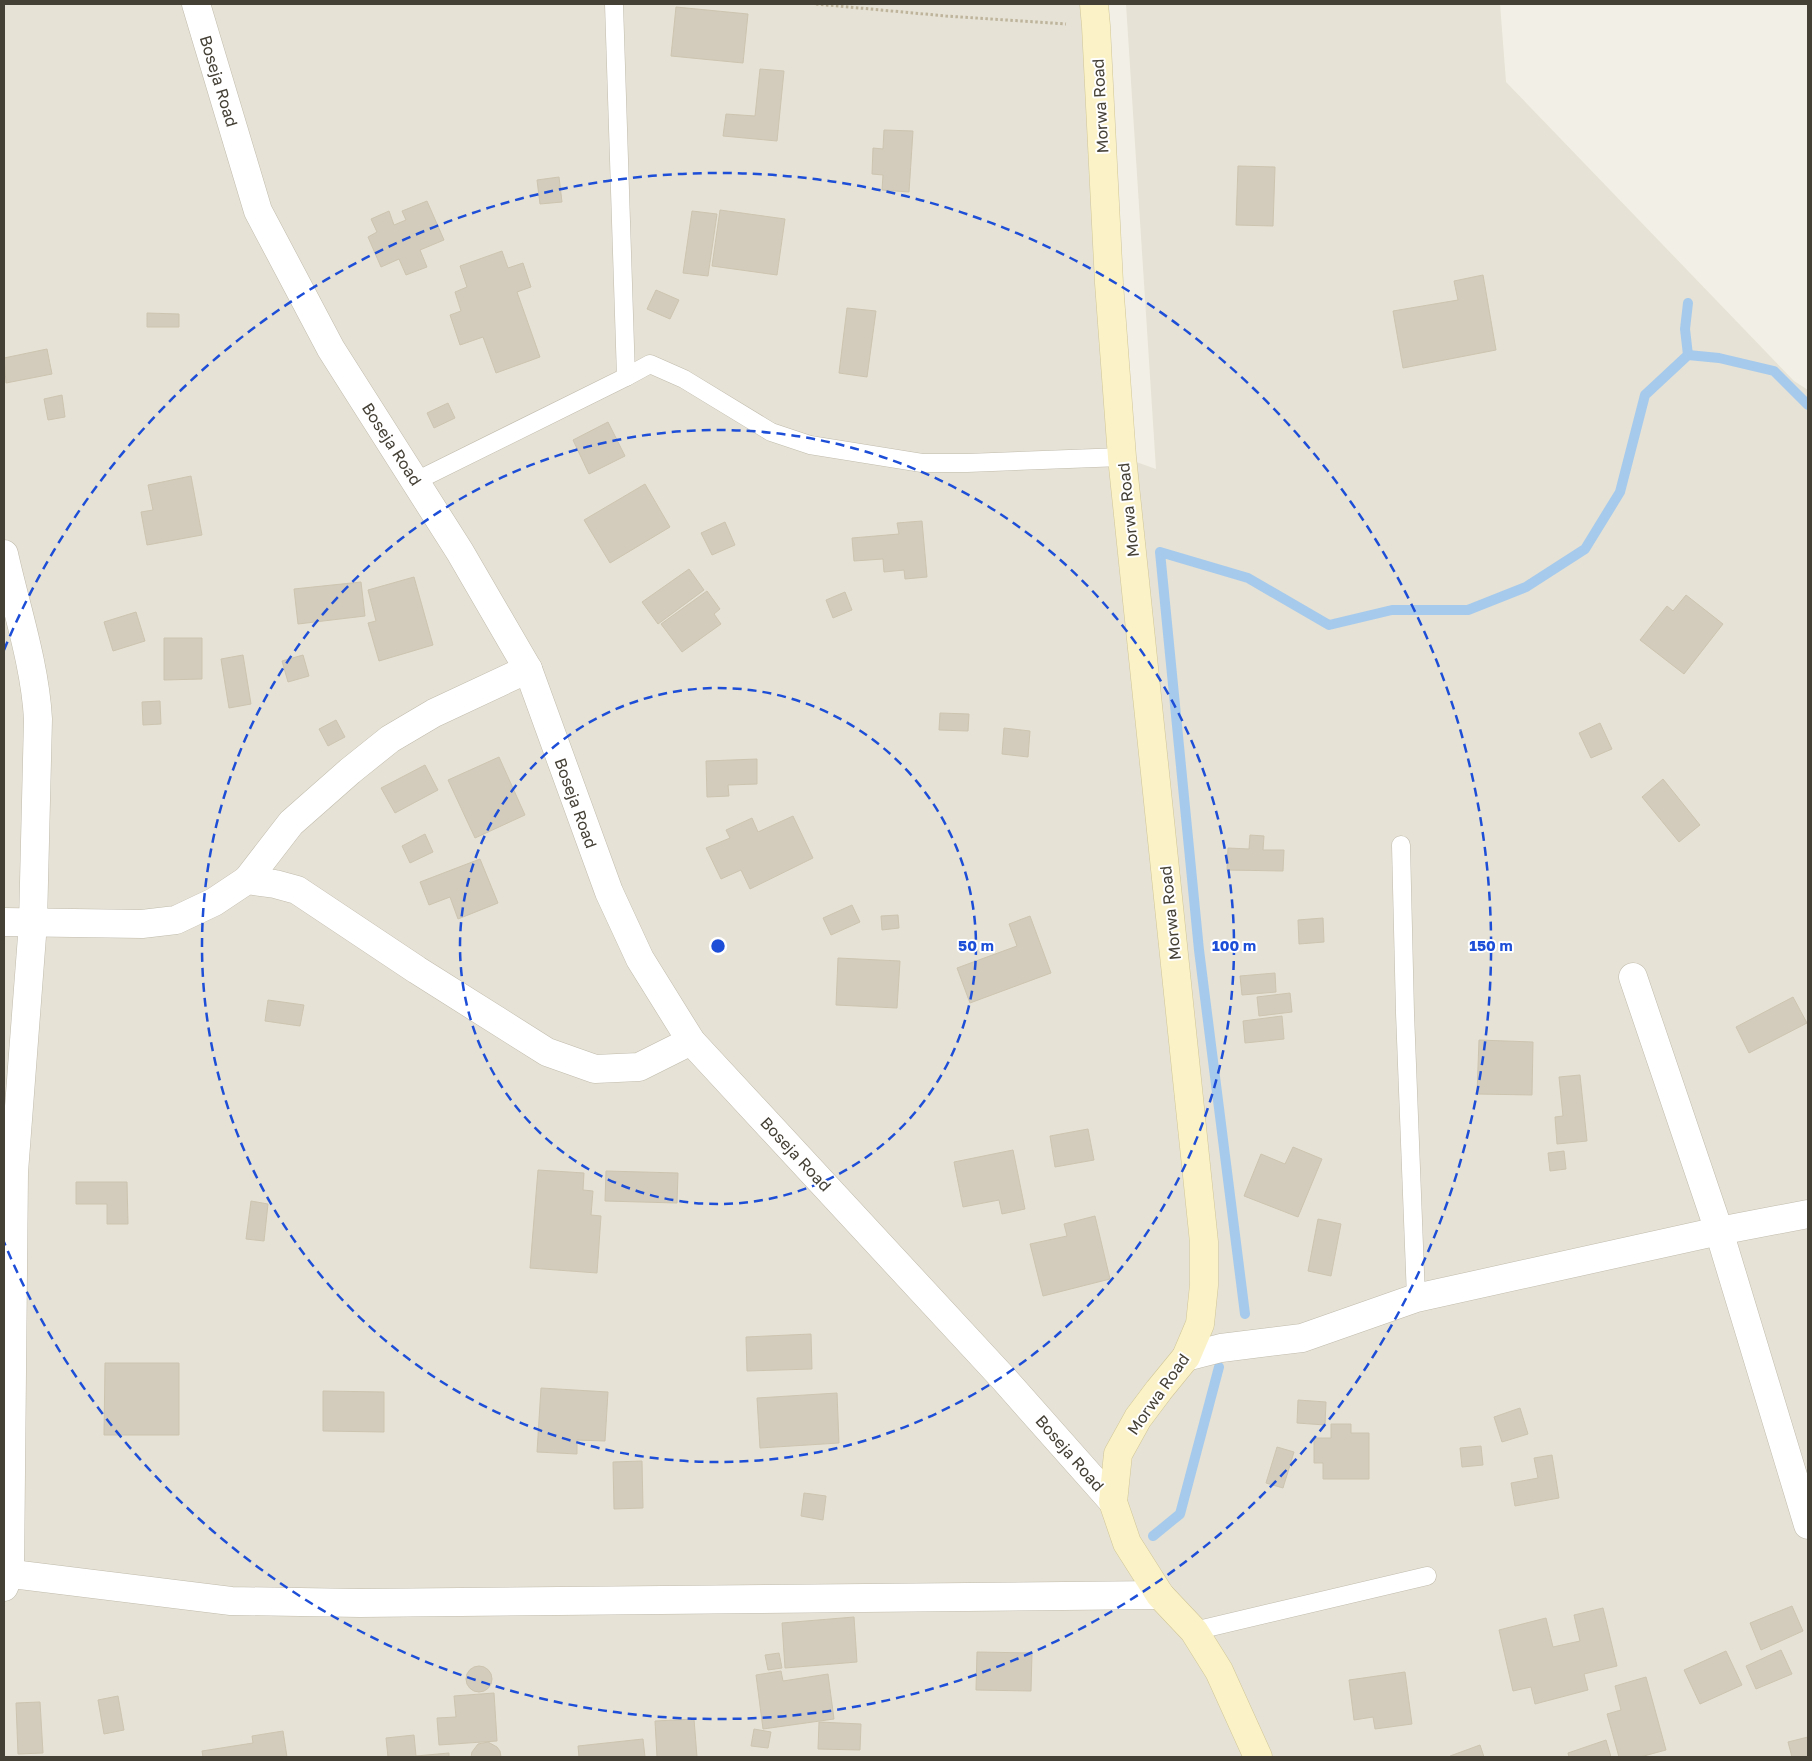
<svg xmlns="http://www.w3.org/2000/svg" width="1812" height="1761" viewBox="0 0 1812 1761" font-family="'Golos Text',sans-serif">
	<rect width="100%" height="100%" fill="#f2efe6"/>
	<polygon fill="#e6e2d5" points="4,4 1094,4 1122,457 1156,469 1126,4 1500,4 1506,82 1794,381 1808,390 1808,1757 4,1757"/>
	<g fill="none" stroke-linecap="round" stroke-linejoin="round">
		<g stroke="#a6caec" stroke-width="10">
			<polyline points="1688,303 1685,329 1688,355"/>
			<polyline points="1245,1314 1199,950 1160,552 1248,578 1329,625 1392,610 1468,610 1526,587 1585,549 1620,492 1645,395 1688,355 1719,358 1774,371 1808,405"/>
			<polyline points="1153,1536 1180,1514 1219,1367"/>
		</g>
	</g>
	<g fill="#d3ccbc" stroke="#cdc4b0">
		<polygon points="676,7 748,14 743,63 671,56"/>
		<polygon points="760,69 784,71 777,141 723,136 726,114 755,116"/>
		<polygon points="884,130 913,131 909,192 882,190 883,175 872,174 873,148 883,149"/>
		<polygon points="1238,166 1275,167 1273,226 1236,225"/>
		<polygon points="559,177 562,202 540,204 537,180"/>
		<polygon points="427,201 444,240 420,250 427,267 406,275 399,259 381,267 368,237 377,232 371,219 389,211 394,225 406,220 402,211"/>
		<polygon points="720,210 785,219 777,275 712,266"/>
		<polygon points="692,211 717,214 708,276 683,273"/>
		<polygon points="502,251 508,268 523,263 531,287 517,292 540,357 496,373 483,337 460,345 450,315 461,311 455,292 467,287 460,266"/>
		<polygon points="1483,275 1496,350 1403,368 1393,311 1458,300 1454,281"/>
		<polygon points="656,290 679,300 670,319 647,309"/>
		<polygon points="847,308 876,311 867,377 839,373"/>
		<polygon points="147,313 179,314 179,327 147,327"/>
		<polygon points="47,349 52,374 6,383 4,358"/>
		<polygon points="62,395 65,417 48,420 44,399"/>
		<polygon points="448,403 455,418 434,428 427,413"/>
		<polygon points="608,422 625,456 589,474 573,440"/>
		<polygon points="191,476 202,535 147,545 141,512 153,510 148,485"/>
		<polygon points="645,484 670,527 610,563 584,520"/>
		<polygon points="922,521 927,577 905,579 904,570 884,572 883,559 854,561 852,538 899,534 897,523"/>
		<polygon points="725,522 735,545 712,555 701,533"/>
		<polygon points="689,569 704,590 658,624 642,602"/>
		<polygon points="414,577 433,645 379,661 368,623 376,621 368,590"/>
		<polygon points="361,582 365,616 298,624 294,589"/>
		<polygon points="707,591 720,609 714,614 721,624 682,652 661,624"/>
		<polygon points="845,592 852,610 833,618 826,600"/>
		<polygon points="1686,595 1723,624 1684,674 1640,640 1667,606 1673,611"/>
		<polygon points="136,612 145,641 113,651 104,622"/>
		<polygon points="164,638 202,638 202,679 164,680"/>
		<polygon points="243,655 251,704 229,708 221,659"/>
		<polygon points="303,655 309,676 288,682 282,661"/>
		<polygon points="160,701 161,724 143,725 142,702"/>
		<polygon points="940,713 969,714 968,731 939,730"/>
		<polygon points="336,720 345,737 328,746 319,729"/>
		<polygon points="1600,723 1612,749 1591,758 1579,733"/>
		<polygon points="1004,728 1030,731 1028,757 1002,754"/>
		<polygon points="499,757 525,815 475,838 448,780"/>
		<polygon points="757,759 757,784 728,785 729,796 707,797 706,761"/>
		<polygon points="425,765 438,790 395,813 381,788"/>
		<polygon points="1663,779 1700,825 1679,842 1642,797"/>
		<polygon points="793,816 813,858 750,889 741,870 721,879 706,848 730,838 726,830 752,818 758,832"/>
		<polygon points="425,834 433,852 410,863 402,846"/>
		<polygon points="1250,835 1264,836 1263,850 1284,850 1283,871 1227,870 1228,848 1249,849"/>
		<polygon points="480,859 498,903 458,919 450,897 429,905 420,882"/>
		<polygon points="852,905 860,922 831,935 823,918"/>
		<polygon points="898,915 899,928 882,930 881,916"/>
		<polygon points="1030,916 1051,973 970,1003 957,968 1017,946 1009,924"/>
		<polygon points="1323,918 1324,942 1299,944 1298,920"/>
		<polygon points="838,958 900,961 897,1008 836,1005"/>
		<polygon points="1275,973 1276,992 1242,995 1240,976"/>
		<polygon points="1290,993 1292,1012 1259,1016 1257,997"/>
		<polygon points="1793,997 1807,1023 1749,1053 1736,1027"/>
		<polygon points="268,1000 304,1005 300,1026 265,1021"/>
		<polygon points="1282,1016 1284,1039 1245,1043 1243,1021"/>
		<polygon points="1479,1040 1533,1042 1532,1095 1477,1094"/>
		<polygon points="1580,1075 1587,1141 1557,1144 1555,1117 1563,1116 1559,1077"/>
		<polygon points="1088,1129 1094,1160 1055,1167 1050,1136"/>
		<polygon points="1293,1147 1322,1159 1298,1217 1244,1196 1261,1154 1285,1164"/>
		<polygon points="1013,1150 1025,1209 1002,1214 999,1200 963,1207 954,1162"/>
		<polygon points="1564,1151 1566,1169 1550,1171 1548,1153"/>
		<polygon points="538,1170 584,1173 583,1190 593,1191 591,1215 601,1216 597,1273 530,1268"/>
		<polygon points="606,1171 678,1173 677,1203 605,1201"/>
		<polygon points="76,1182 127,1182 128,1224 107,1224 107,1204 76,1204"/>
		<polygon points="251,1201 268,1204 264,1241 246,1239"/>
		<polygon points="1095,1216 1110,1279 1043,1296 1030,1244 1067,1236 1064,1224"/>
		<polygon points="1318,1219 1341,1224 1331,1276 1308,1271"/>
		<polygon points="811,1334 812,1369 747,1371 746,1337"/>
		<polygon points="105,1363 179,1363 179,1435 104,1435"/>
		<polygon points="541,1388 608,1392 605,1441 577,1440 577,1454 537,1452"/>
		<polygon points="323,1391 384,1392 384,1432 323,1431"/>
		<polygon points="837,1393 839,1443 760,1448 757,1398"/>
		<polygon points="1298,1400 1326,1402 1325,1425 1297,1423"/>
		<polygon points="1520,1408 1528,1434 1502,1442 1494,1417"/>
		<polygon points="1331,1424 1351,1424 1351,1433 1369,1433 1369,1479 1323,1479 1323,1463 1314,1463 1314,1438 1331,1438"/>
		<polygon points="1481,1446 1483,1465 1462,1467 1460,1448"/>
		<polygon points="1277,1447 1294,1452 1283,1488 1266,1483"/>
		<polygon points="1552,1455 1559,1498 1515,1506 1511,1483 1538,1478 1534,1458"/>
		<polygon points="642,1461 643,1508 614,1509 613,1462"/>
		<polygon points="804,1493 826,1496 823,1520 801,1516"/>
		<polygon points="1792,1606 1803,1631 1761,1650 1750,1623"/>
		<polygon points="1603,1608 1617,1666 1584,1674 1588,1690 1535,1704 1531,1687 1513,1691 1499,1630 1546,1618 1553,1647 1580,1641 1574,1615"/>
		<polygon points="854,1617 857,1662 785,1668 782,1623"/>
		<polygon points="1781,1650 1792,1674 1756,1689 1746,1666"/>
		<polygon points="1726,1651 1742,1685 1700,1704 1684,1670"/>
		<polygon points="977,1652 1032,1653 1031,1691 976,1690"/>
		<polygon points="779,1653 782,1668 768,1670 765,1655"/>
		<circle cx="479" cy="1679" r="13"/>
		<polygon points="781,1671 783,1681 828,1674 834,1719 763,1729 756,1675"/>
		<polygon points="1405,1672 1412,1724 1375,1729 1373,1717 1354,1720 1349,1680"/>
		<polygon points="1646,1677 1666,1750 1640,1757 1619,1757 1607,1714 1621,1710 1615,1686"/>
		<polygon points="494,1693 497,1741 439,1745 437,1718 456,1717 454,1696"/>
		<polygon points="118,1696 124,1730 104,1734 98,1700"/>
		<polygon points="40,1702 43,1753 18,1754 16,1703"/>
		<polygon points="694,1719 697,1757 657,1757 655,1721"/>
		<polygon points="819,1722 861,1724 860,1750 818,1749"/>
		<polygon points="754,1729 771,1732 768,1748 751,1746"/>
		<polygon points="283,1731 287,1757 203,1757 202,1751 253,1743 252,1736"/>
		<polygon points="414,1735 416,1756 449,1753 449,1757 388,1757 386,1738"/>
		<polygon points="1808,1737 1808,1757 1792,1757 1788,1742"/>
		<polygon points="643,1739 645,1757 579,1757 578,1746"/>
		<polygon points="1606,1740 1611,1757 1569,1757 1568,1753"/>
		<polygon points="488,1742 497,1747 500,1751 501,1757 471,1757 472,1752 478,1744"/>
		<polygon points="1480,1745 1484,1757 1451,1757 1450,1756"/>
	</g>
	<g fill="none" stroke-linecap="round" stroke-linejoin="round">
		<g stroke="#c0bbac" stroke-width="19">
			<g id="service">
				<polyline points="614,4 626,377"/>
				<polyline points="416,481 626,377 650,364 684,379 771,432 810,445 922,463 967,463 1122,457"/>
				<polyline points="1401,845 1405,1013 1416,1298"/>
				<polyline points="1194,1631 1427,1576"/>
			</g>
		</g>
		<g stroke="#c0bbac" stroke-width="29">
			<g id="minor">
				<polyline points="196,4 258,211 331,349 460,552 528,669 609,892 640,959 691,1041 1004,1379 1113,1502"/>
				<path d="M4,554C16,608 35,664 38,719L33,923L14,1172L10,1573L4,1587"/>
				<polyline points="247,880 291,823 350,771 390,739 434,713 528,669"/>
				<polyline points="4,922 142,924 176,920 214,902 247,880 275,884 297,890 417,970 547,1052 595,1069 639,1067 691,1041"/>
				<polyline points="1633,977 1719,1231 1808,1525"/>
				<polyline points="1186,1357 1221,1348 1302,1338 1416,1298 1719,1231 1808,1214"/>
				<polyline points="4,1573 231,1601 360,1603 1160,1595"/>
			</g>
		</g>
		<g stroke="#d0c598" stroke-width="29">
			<polyline id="secondary" points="1094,4 1096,26 1109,283 1122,457 1204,1242 1204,1285 1200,1324 1186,1357 1159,1390 1138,1418 1118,1454 1113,1502 1127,1543 1160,1595 1194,1631 1219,1671 1258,1757"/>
		</g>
		<polyline stroke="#beb49c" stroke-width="3" stroke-dasharray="2.5 2.5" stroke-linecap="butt" points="816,4 946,16 1066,24"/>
		<use href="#service" stroke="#fff" stroke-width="18"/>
		<use href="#minor" stroke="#fff" stroke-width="28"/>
		<use href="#secondary" stroke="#fbf3c7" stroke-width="28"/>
	</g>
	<g fill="none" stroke="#1d4ed8" stroke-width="2.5" stroke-dasharray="9 6">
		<circle cx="718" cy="946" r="258"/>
		<circle cx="718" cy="946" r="516"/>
		<path d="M4 650A773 773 0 1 1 4 1242"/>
	</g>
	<g text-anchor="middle" stroke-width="4" stroke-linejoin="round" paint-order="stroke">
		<g font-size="16" fill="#454036" stroke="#fff">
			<text transform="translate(219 81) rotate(73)" y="6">Boseja Road</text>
			<text transform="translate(1100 106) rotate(-93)" y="6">Morwa Road</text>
			<text transform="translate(392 444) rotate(57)" y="6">Boseja Road</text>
			<text transform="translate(1128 510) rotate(-96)" y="6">Morwa Road</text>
			<text transform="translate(576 803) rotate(70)" y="6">Boseja Road</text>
			<text transform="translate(1170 913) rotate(-96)" y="6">Morwa Road</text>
			<text transform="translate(796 1154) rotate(47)" y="6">Boseja Road</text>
			<text transform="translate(1158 1394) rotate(-55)" y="6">Morwa Road</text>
			<text transform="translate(1070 1453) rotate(49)" y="6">Boseja Road</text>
		</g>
	</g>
	<circle cx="718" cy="946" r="8" fill="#1d4ed8" stroke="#fff" stroke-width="2.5"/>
	<g font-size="15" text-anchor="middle" font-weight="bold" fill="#1d4ed8" stroke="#fff" stroke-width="4" stroke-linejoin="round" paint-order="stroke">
		<text x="976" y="951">50 m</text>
		<text x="1234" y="951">100 m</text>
		<text x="1491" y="951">150 m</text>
	</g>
	<rect width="1812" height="1761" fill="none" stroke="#454036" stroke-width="10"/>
</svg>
